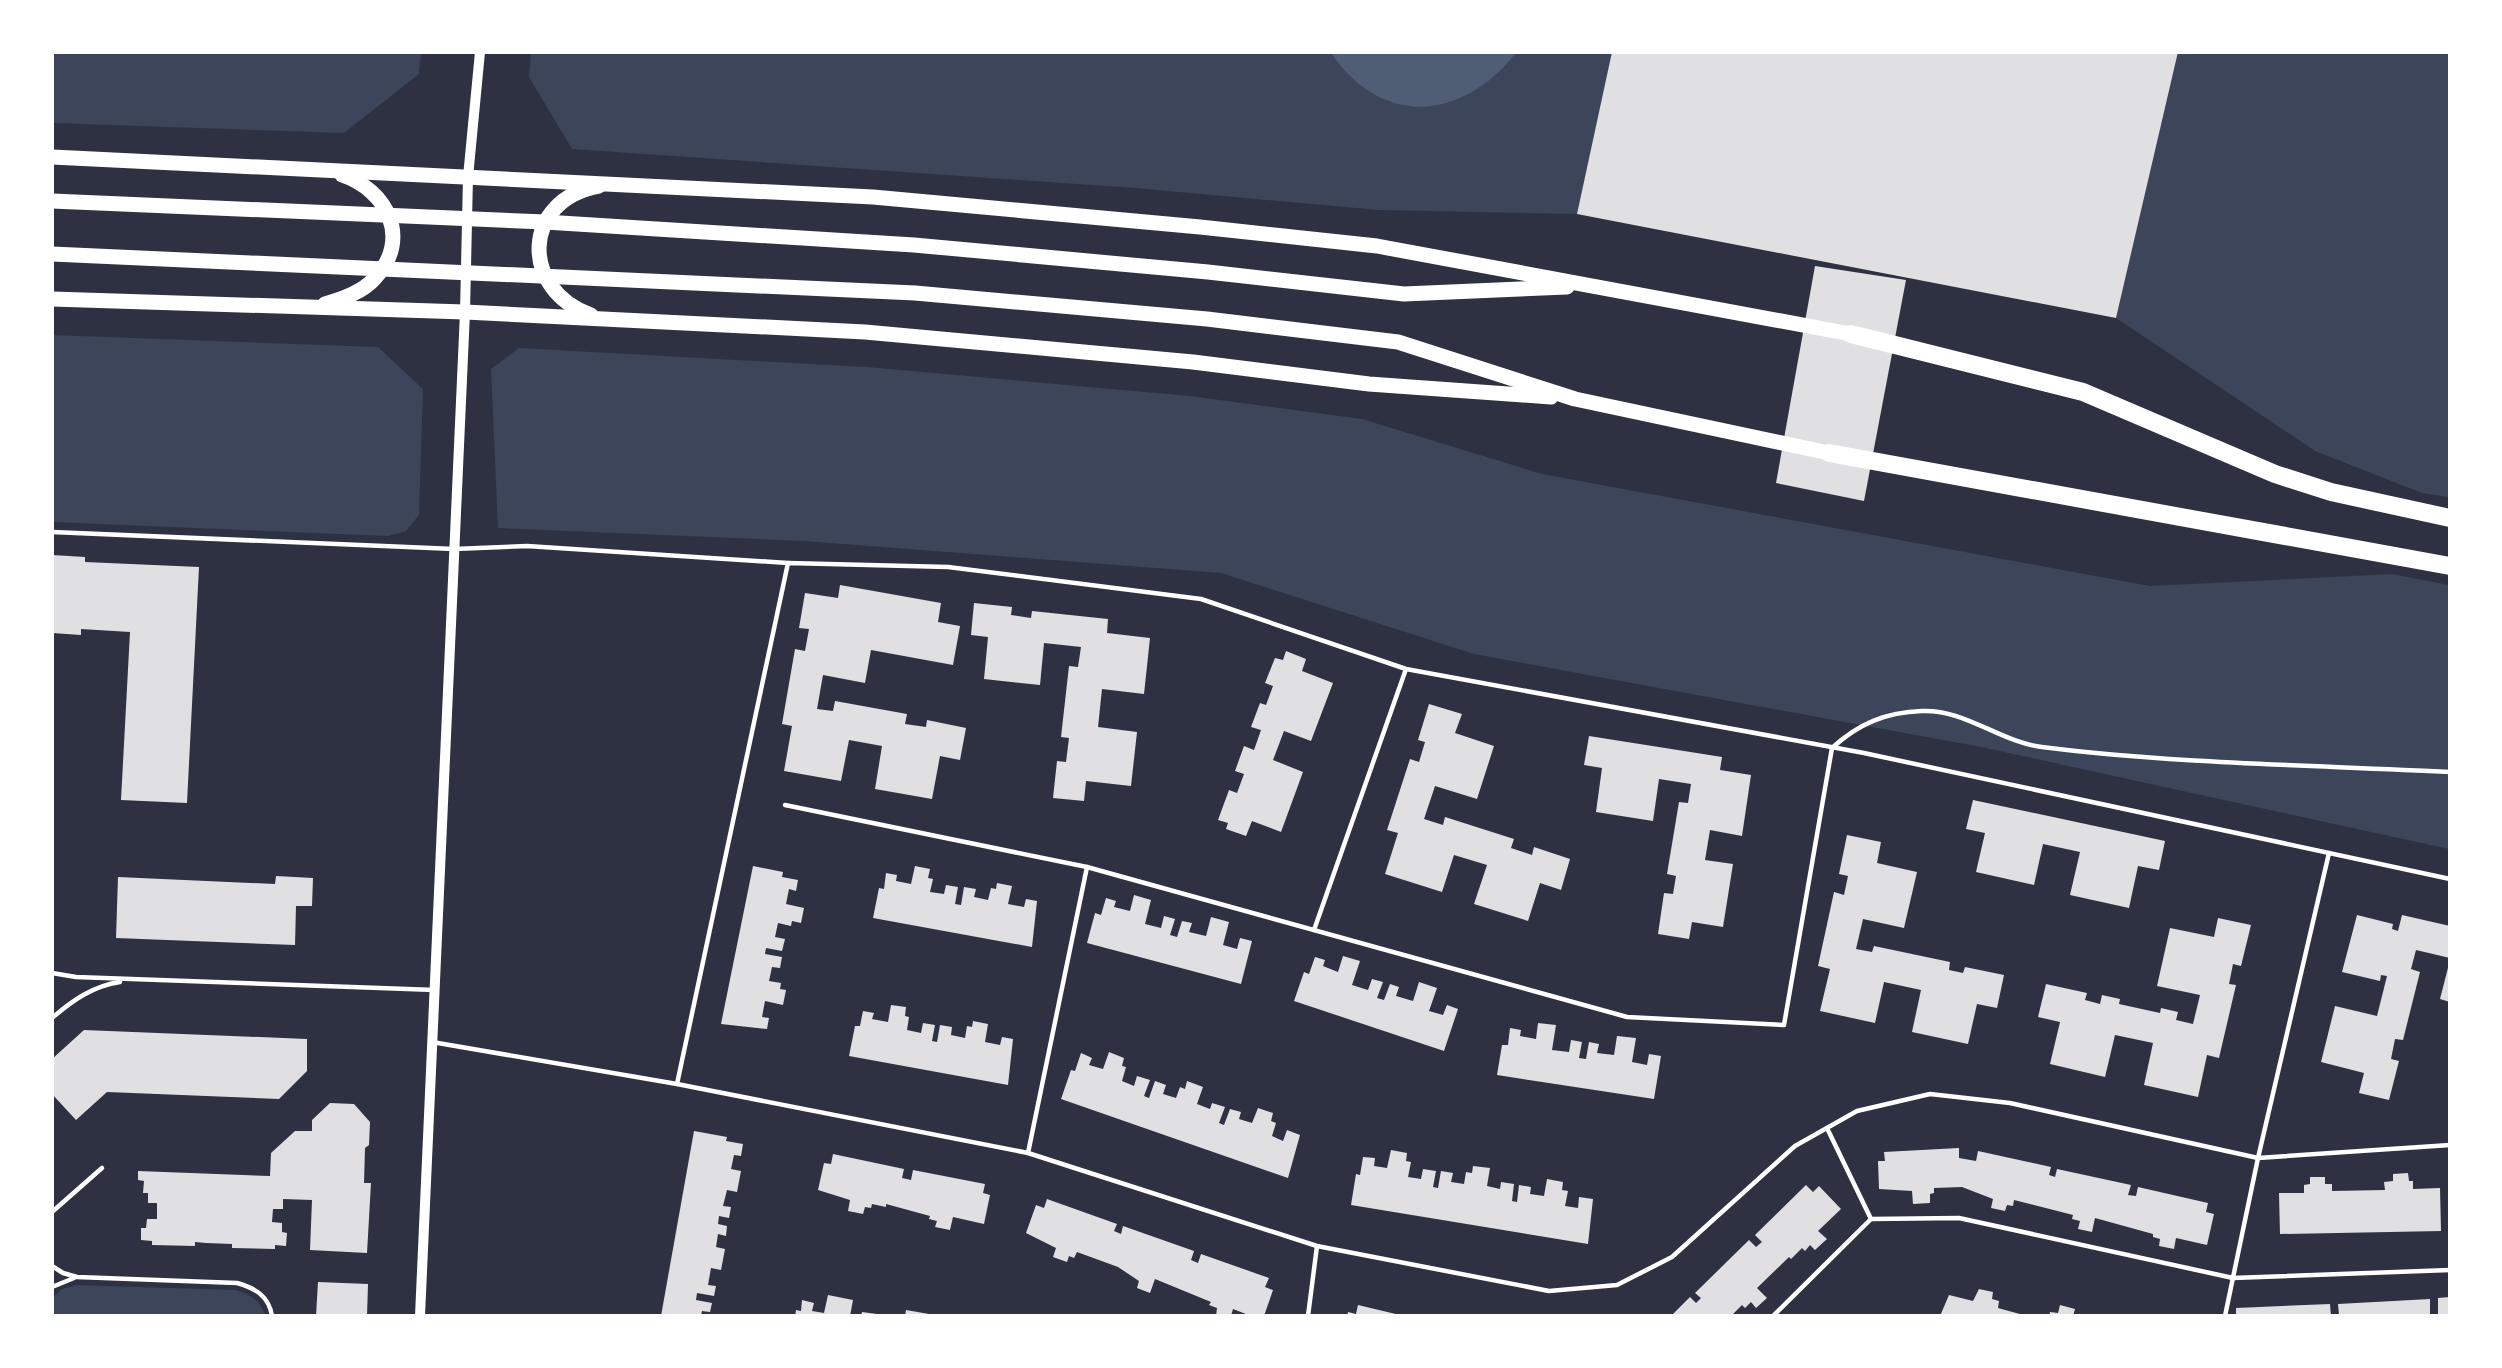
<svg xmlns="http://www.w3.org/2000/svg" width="2502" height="1368" viewBox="0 0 2502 1368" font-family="Ubuntu,sans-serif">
	<rect width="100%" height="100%" fill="#2d3142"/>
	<g fill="#3c4559">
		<polygon points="53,52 421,52 421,53 419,74 344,133 53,123"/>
		<polygon points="531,52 1612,53 1577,214 1378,210 1135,188 572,149 529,77"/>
		<polygon points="2178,53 2449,53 2449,497 2422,493 2315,451 2116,318"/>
		<polygon points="53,335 378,347 423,389 419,515 406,531 388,536 53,522"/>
		<polygon points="519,348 867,367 1190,396 1362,419 1542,474 2150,586 2392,574 2449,585 2449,849 1981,747 1474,654 1221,573 804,541 498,528 491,369"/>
		<path d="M77,1285L236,1290C251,1295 260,1300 265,1315H53L54,1296L62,1289Z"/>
	</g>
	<path fill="#4f5d75" d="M1331,53H1516C1462,121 1382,128 1331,53Z"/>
	<g fill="#e0e0e3">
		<polygon points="1612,52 2178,52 2116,318 1577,214"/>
		<polygon points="1815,266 1906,280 1864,501 1776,483"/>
		<polygon points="52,555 85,557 85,562 199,567 187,803 121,800 130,632 81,629 81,635 52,633"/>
		<polygon points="840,585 941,603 938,622 960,626 953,665 871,650 865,683 823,675 817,709 833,711 835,701 907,714 905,724 926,727 927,720 966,728 960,760 940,756 932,799 875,789 882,746 849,740 841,781 784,771 792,726 782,724 795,649 805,651 809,629 799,628 805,593 838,598"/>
		<polygon points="974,603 1012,607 1011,615 1031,618 1032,611 1108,619 1107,633 1150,638 1144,694 1102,689 1098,727 1137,732 1131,786 1086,781 1084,801 1053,798 1057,761 1066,762 1069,738 1061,737 1069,666 1078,667 1081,647 1044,643 1040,685 984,679 988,637 971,635"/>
		<polygon points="1286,651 1306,659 1302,671 1333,683 1311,741 1284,731 1273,760 1303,772 1281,832 1252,821 1246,836 1226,829 1228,823 1218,820 1229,790 1237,793 1244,774 1235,771 1244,746 1254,750 1261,730 1251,727 1260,703 1266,705 1273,686 1265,683 1275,658 1283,660"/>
		<polygon points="1429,704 1462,714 1455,733 1494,746 1477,799 1435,786 1424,819 1443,825 1445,817 1514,839 1511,848 1532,855 1534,847 1570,859 1561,890 1540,883 1528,921 1474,904 1487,865 1454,855 1442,892 1385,874 1398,833 1387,830 1410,759 1419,762 1425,742 1418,740"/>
		<polygon points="1589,736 1722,757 1720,770 1751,775 1742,836 1710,830 1705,860 1733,864 1723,927 1692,922 1689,939 1658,934 1664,893 1673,894 1676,876 1667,874 1679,802 1688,803 1691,784 1659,779 1653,821 1596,812 1602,768 1584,765"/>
		<polygon points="1973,800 2165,841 2159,870 2138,866 2129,908 2070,895 2080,852 2043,844 2034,885 1976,872 1985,833 1966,829"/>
		<polygon points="1847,835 1881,842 1877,863 1917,872 1904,928 1863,919 1856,949 1872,952 1874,946 1950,962 1949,970 1963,973 1965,967 2004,975 1997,1008 1977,1004 1968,1044 1912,1032 1921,990 1884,982 1875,1023 1820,1011 1830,969 1818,966 1834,892 1844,895 1848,876 1839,874"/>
		<polygon points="753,866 783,872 782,877 798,880 796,891 789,889 786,904 804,908 801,923 792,921 791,926 778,923 775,937 785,939 782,951 766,948 765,954 782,957 780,968 772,967 769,981 781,983 780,989 786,990 783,1005 765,1001 762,1017 769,1018 767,1029 721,1024"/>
		<polygon points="915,866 930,869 928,878 933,879 930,892 944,894 946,885 958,887 955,904 961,905 964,887 976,889 974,897 988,900 991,888 996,889 997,883 1012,886 1008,904 1024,907 1026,899 1037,901 1032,947 873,918 879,888 884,889 886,873 897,875 896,881 911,884"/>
		<polygon points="276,876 313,878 312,906 296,906 295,945 116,938 118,877 275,884"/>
		<polygon points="1134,895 1151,900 1145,924 1161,928 1164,916 1175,919 1170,935 1177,937 1182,921 1192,923 1189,932 1206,936 1211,917 1229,922 1223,945 1237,949 1240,938 1252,941 1241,984 1087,943 1095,913 1101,915 1106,898 1116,901 1114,907 1130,911"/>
		<polygon points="2357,915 2393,924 2392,929 2398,931 2402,915 2450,926 2450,958 2416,950 2411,969 2420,972 2403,1040 2395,1039 2391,1059 2399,1061 2389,1100 2359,1093 2364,1073 2321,1062 2335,1006 2377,1016 2387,976 2381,975 2380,981 2342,972"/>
		<polygon points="2218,918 2251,925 2241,966 2233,964 2229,984 2236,985 2219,1058 2207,1055 2198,1097 2144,1085 2153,1043 2115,1035 2105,1077 2050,1064 2060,1022 2038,1017 2046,984 2087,993 2085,1000 2100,1004 2102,995 2120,999 2119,1004 2160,1013 2161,1008 2178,1012 2176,1020 2193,1024 2200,995 2157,986 2170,928 2214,937"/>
		<polygon points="1343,956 1360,961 1352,985 1368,990 1372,979 1383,982 1377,998 1384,1000 1390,984 1399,987 1396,996 1413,1001 1419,982 1437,988 1429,1011 1443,1015 1447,1005 1458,1009 1444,1051 1294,1001 1304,972 1309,974 1315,957 1325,960 1323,966 1338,972"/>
		<polygon points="2449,964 2450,964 2450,1002 2440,999"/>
		<polygon points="891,1005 906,1007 905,1016 909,1017 907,1030 921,1033 923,1023 935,1025 932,1041 937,1042 940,1025 952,1027 951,1035 965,1038 967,1026 972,1027 973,1021 988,1024 985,1042 1000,1045 1002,1037 1013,1039 1008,1085 849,1056 855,1026 860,1026 863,1011 874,1013 872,1019 888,1022"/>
		<polygon points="1538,1023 1556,1025 1552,1050 1569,1052 1571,1040 1582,1042 1579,1058 1586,1059 1589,1042 1599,1044 1597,1053 1614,1055 1617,1036 1636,1038 1632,1062 1647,1065 1649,1054 1661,1056 1654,1099 1497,1075 1502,1045 1508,1045 1510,1028 1521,1030 1520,1036 1536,1039"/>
		<polygon points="84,1030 307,1039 307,1071 279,1099 107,1092 76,1120 52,1094 52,1059"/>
		<polygon points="1109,1052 1124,1058 1122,1066 1126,1067 1122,1081 1134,1086 1137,1076 1150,1080 1144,1096 1149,1098 1155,1081 1166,1085 1163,1094 1176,1098 1180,1087 1185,1089 1187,1081 1203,1087 1197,1104 1210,1109 1212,1103 1225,1107 1219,1123 1224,1125 1230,1109 1241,1112 1239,1119 1252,1123 1258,1108 1273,1113 1271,1121 1276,1123 1272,1136 1283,1141 1287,1130 1300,1135 1288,1178 1061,1099 1071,1070 1075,1071 1081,1053 1092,1058 1089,1065 1103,1069"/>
		<polygon points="330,1103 354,1104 370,1122 369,1145 365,1148 364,1183 371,1183 367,1253 310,1250 312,1200 283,1199 283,1209 273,1209 272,1222 282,1223 282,1232 287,1233 286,1246 275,1245 275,1249 232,1248 232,1244 206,1243 195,1242 195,1246 152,1245 152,1241 141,1240 141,1228 146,1228 147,1219 157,1219 157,1203 148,1203 148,1193 143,1193 144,1181 138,1180 138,1171 270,1176 271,1153 295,1131 312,1131 312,1120"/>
		<polygon points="694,1131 727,1137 726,1141 743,1144 741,1156 734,1155 731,1169 741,1171 737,1192 727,1190 723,1206 731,1207 729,1218 719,1216 718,1224 727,1226 726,1236 718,1234 716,1247 725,1249 721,1270 711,1268 708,1285 716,1286 714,1296 697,1293 696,1300 712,1303 710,1312 702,1311 701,1316 661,1316"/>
		<polygon points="1959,1148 1959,1158 1976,1161 1978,1151 2051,1167 2049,1175 2055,1177 2057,1169 2131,1185 2128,1195 2136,1196 2138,1187 2208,1203 2206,1212 2214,1214 2207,1245 2176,1238 2174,1249 2159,1246 2160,1239 2153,1237 2153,1234 2095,1218 2092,1232 2078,1229 2080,1221 2072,1219 2073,1215 2014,1200 2013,1206 2007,1205 2005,1211 1991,1208 1993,1199 1962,1187 1934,1188 1934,1193 1930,1194 1930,1203 1913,1204 1912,1191 1879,1189 1878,1161 1885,1161 1884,1152"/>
		<polygon points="1391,1150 1407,1153 1406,1161 1411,1162 1408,1177 1421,1179 1423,1169 1436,1171 1433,1187 1438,1188 1441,1171 1453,1173 1451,1182 1464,1184 1466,1172 1472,1173 1473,1166 1490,1168 1487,1186 1500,1189 1501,1182 1514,1184 1512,1201 1517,1202 1519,1185 1531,1187 1530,1194 1544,1196 1547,1179 1563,1182 1562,1190 1568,1191 1565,1206 1578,1208 1579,1197 1593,1199 1588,1244 1351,1205 1356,1174 1360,1175 1363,1157 1375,1158 1374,1166 1387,1168"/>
		<polygon points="833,1154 904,1169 902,1178 911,1180 913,1170 985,1184 983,1193 990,1195 984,1224 953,1217 950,1230 935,1227 937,1221 929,1219 930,1216 886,1204 886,1207 872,1204 871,1208 865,1207 863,1214 848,1211 850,1200 818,1190 824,1163 831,1164"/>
		<polygon points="2408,1173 2409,1181 2413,1181 2413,1189 2440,1188 2441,1231 2280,1234 2279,1193 2304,1193 2304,1185 2310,1184 2310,1177 2325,1177 2325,1184 2332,1184 2332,1191 2385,1190 2384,1182 2393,1181 2393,1174"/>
		<polygon points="1806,1185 1813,1192 1819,1186 1841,1209 1818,1231 1827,1239 1815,1250 1810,1245 1805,1251 1802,1248 1791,1259 1789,1257 1757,1288 1767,1298 1756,1308 1751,1302 1745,1308 1742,1305 1731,1316 1671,1316 1690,1297 1696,1303 1701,1298 1695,1293 1749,1240 1756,1247 1762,1242 1755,1235"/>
		<polygon points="1047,1199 1117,1224 1114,1231 1121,1234 1123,1226 1194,1251 1191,1260 1198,1263 1201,1254 1269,1278 1265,1287 1273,1290 1264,1316 1251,1316 1233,1309 1231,1316 1216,1316 1217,1308 1209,1305 1211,1302 1155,1279 1150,1293 1137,1288 1139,1281 1118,1267 1077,1252 1074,1258 1069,1256 1067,1262 1053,1257 1056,1248 1026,1233 1036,1205 1044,1208"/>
		<polygon points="318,1282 368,1284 367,1316 316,1316"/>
		<polygon points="1979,1289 1993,1292 1992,1299 1999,1301 1998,1308 2027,1316 1940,1316 1949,1295 1973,1301"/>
		<polygon points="828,1295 853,1300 850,1316 795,1316 796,1310 801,1311 802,1300 814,1303 812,1311 824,1313"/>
		<polygon points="2450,1297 2450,1316 2438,1316 2438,1298"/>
		<polygon points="2430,1299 2430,1316 2339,1316 2338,1304"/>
		<polygon points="2330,1304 2331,1316 2236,1316 2236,1308"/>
		<polygon points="1358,1305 1400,1315 1400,1316 1347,1316 1348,1312 1356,1314"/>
		<polygon points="2060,1305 2075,1309 2073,1316 2049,1316 2050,1312 2058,1313"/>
		<polygon points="906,1310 929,1314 929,1316 905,1316"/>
		<polygon points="862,1312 877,1314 876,1316 861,1316"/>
	</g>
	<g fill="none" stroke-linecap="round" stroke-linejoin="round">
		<g stroke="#fff" stroke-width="4.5">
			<polyline points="52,532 454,549 527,546 788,563"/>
			<path d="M785,805L1087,867L1627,1017L1784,1025L1832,748C1858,724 1886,712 1922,711C1965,709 2000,742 2042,747C2177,764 2314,765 2450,772"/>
			<polyline points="1314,930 1406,669"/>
			<polyline points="52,973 76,977 435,990"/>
			<path d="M52,1018C73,1000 93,986 120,982"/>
			<polyline points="432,1042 677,1084 1028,1153 1317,1246 1549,1291 1617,1285 1672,1257 1795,1146 1857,1111 1930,1094 2010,1103 2258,1158 2450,1145"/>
			<polyline points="677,1084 788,563 948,567 1201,599 1406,669 1864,753 2450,879"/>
			<polyline points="1827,1128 1871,1219 1959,1218 2233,1278 2450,1270"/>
			<polyline points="1028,1153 1087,867"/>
			<polyline points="52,1212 102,1168"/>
			<path d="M52,1266L63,1273L77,1277L237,1283C255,1288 269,1296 272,1316"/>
			<polyline points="52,1287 74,1278"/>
			<polyline points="1308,1316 1317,1246"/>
			<polyline points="1773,1316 1871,1219"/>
			<polyline points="2225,1316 2258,1158 2329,853"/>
		</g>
		<polyline stroke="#fff" stroke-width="10" points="420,1316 465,312 468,177 480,52"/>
		<g stroke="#fff" stroke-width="15">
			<polyline points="52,157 873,197 1200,227 1377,246 1851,334"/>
			<polyline points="52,201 545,222 914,245 1208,272 1404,294 1567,287"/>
			<polyline points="52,254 915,293 1207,319 1398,342 1575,399 1829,453"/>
			<polyline points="52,299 465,312 865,332 1193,362 1369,384 1551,397"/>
			<path d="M325,304C342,299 363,292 375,278C412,239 387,190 342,175"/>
			<path d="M591,315C520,290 521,200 599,186"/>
		</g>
		<g stroke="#fff" stroke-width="18">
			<polyline points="1851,334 2083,392 2275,474 2331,492 2450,518"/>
			<polyline points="1829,453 2450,566"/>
		</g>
	</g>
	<rect width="2502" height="1368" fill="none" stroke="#ffffff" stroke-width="108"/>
</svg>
